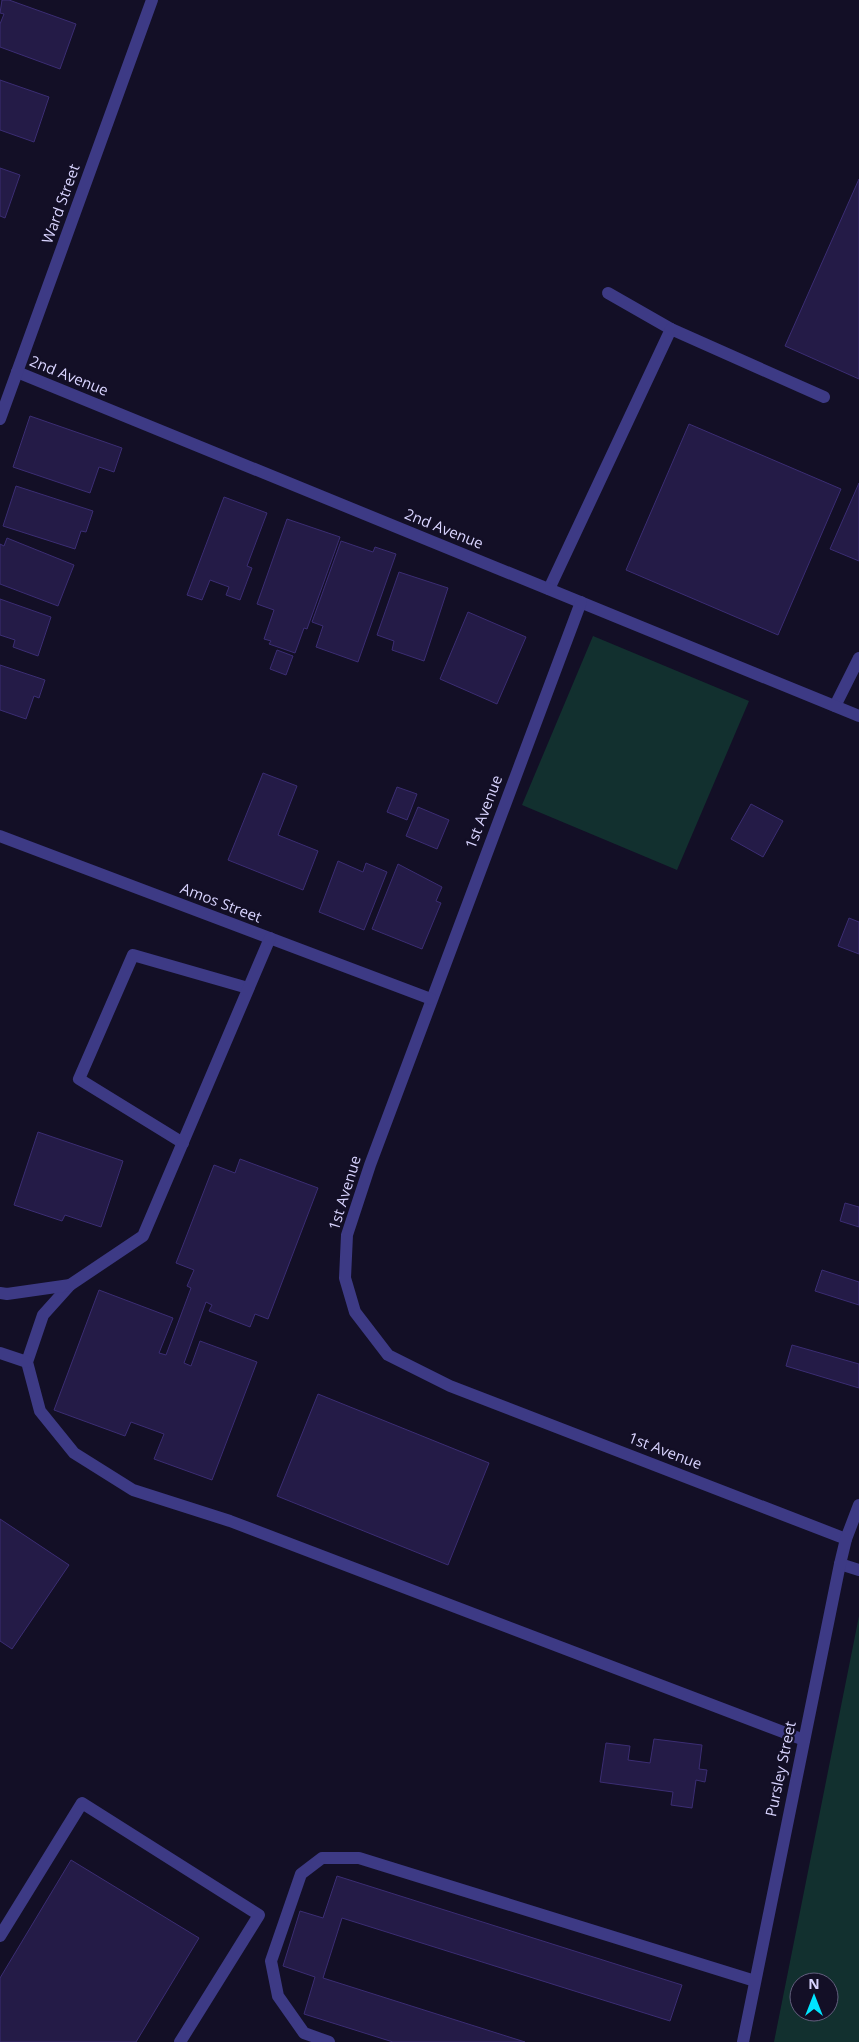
<svg xmlns="http://www.w3.org/2000/svg" width="859" height="2042" viewBox="0 0 859 2042" font-family="'Open Sans',sans-serif">
	<rect width="100%" height="100%" fill="#130f26"/>
	<g fill="#12302f" fill-rule="evenodd">
		<polygon points="593,636 749,701 677,870 522,805"/>
		<path d="M859,1616V2042H774ZM799,1982H829V2012H799Z"/>
	</g>
	<g fill="#241b47" stroke="#3b2d73">
		<polygon points="2,0 9,0 76,24 60,69 0,47 0,24 4,14 0,13"/>
		<polygon points="0,80 49,97 34,142 0,130"/>
		<polygon points="0,168 20,175 5,218 0,216"/>
		<polygon points="859,179 859,379 785,346"/>
		<polygon points="30,416 122,448 114,472 99,467 90,493 13,467"/>
		<polygon points="689,424 841,489 778,635 626,570"/>
		<polygon points="859,483 859,561 830,549"/>
		<polygon points="16,486 93,511 86,532 81,531 75,549 3,526"/>
		<polygon points="224,497 267,513 247,566 252,568 240,600 226,595 229,587 210,580 202,600 187,595"/>
		<polygon points="287,519 340,537 307,629 304,628 295,653 269,644 271,641 264,639 274,610 257,604"/>
		<polygon points="7,538 74,565 58,606 0,584 0,544 4,546"/>
		<polygon points="341,541 373,552 375,547 396,554 358,662 316,647 323,626 312,622"/>
		<polygon points="399,572 448,588 424,661 392,650 394,641 377,635"/>
		<polygon points="0,599 51,617 38,656 13,647 15,640 0,635"/>
		<polygon points="468,612 526,637 497,704 440,679"/>
		<polygon points="277,650 293,656 286,675 270,669"/>
		<polygon points="0,665 45,680 39,698 34,696 26,719 0,710"/>
		<polygon points="263,773 297,786 278,835 318,851 303,890 228,860"/>
		<polygon points="397,787 417,794 407,820 387,812"/>
		<polygon points="751,804 783,821 763,857 731,839"/>
		<polygon points="418,807 449,820 437,849 406,836"/>
		<polygon points="338,861 363,872 366,863 387,872 364,930 319,912"/>
		<polygon points="398,864 442,887 436,901 441,903 422,949 372,929"/>
		<polygon points="849,918 859,922 859,954 838,946"/>
		<polygon points="38,1132 123,1161 101,1227 65,1215 62,1221 14,1205"/>
		<polygon points="240,1159 318,1188 268,1319 255,1314 250,1327 209,1311 212,1305 206,1302 184,1363 191,1366 200,1341 257,1362 212,1480 154,1459 164,1434 131,1422 125,1436 54,1410 99,1290 173,1318 159,1353 166,1355 191,1288 187,1286 194,1270 176,1263 214,1165 235,1173"/>
		<polygon points="845,1203 859,1207 859,1227 840,1221"/>
		<polygon points="822,1270 859,1282 859,1305 815,1291"/>
		<polygon points="792,1345 859,1364 859,1388 786,1366"/>
		<polygon points="318,1394 489,1463 448,1565 277,1496"/>
		<polygon points="0,1519 69,1565 12,1649 0,1641"/>
		<polygon points="654,1739 702,1745 699,1769 707,1770 705,1782 696,1780 692,1808 671,1805 673,1792 600,1782 606,1743 630,1746 628,1760 650,1763"/>
		<polygon points="71,1860 199,1938 136,2042 0,2042 0,1978"/>
		<polygon points="337,1876 682,1985 670,2021 342,1918 323,1978 525,2042 393,2042 304,2014 315,1977 283,1966 300,1911 323,1918"/>
	</g>
	<g fill="none" stroke-linecap="round" stroke-linejoin="round">
		<g stroke="#3d3a85" stroke-width="12">
			<polyline points="608,293 671,329"/>
			<polyline points="549,589 671,329 824,397"/>
			<polyline points="835,706 859,658"/>
			<polyline points="183,1143 79,1079 133,955 248,988"/>
			<polyline points="0,1936 82,1803 259,1915 180,2042"/>
			<polyline points="329,2042 304,2033 278,1996 271,1961 301,1874 322,1858 359,1858 755,1981"/>
		</g>
		<g stroke="#3d3a85" stroke-width="12">
			<polyline points="17,372 859,716"/>
			<polyline points="0,419 152,0"/>
			<polyline points="581,602 370,1165 347,1235 345,1278 355,1312 388,1355 450,1386 846,1539"/>
			<polyline points="0,836 431,999"/>
			<polyline points="70,1285 43,1315 27,1362 40,1411 74,1453 133,1490 230,1521 804,1740"/>
			<polyline points="0,1293 7,1294 70,1285 143,1236 270,938"/>
			<polyline points="0,1353 27,1362"/>
			<polyline points="840,1564 859,1570"/>
			<polyline points="743,2042 840,1564 846,1539 859,1505"/>
		</g>
	</g>
	<g text-anchor="middle" stroke-width="4.5" stroke-linejoin="round" paint-order="stroke">
		<g font-size="15" fill="#d9d4ff" stroke="#130f26">
			<text transform="translate(61 204) rotate(-70)" y="5">Ward Street</text>
			<text transform="translate(69 376) rotate(22)" y="5">2nd Avenue</text>
			<text transform="translate(444 529) rotate(22)" y="5">2nd Avenue</text>
			<text transform="translate(484 812) rotate(-69)" y="5">1st Avenue</text>
			<text transform="translate(221 903) rotate(21)" y="5">Amos Street</text>
			<text transform="translate(345 1193) rotate(-73)" y="5">1st Avenue</text>
			<text transform="translate(665 1451) rotate(21)" y="5">1st Avenue</text>
			<text transform="translate(781 1769) rotate(-78)" y="5">Pursley Street</text>
		</g>
	</g>
	<g transform="translate(814 1997)"><circle r="24" fill="#130f26" stroke="#625e7d"/>
	<path d="M0-4L9 19L0 12L-9 19Z" fill="#00e5ff"/>
	<text y="-8" font-size="14" font-weight="bold" text-anchor="middle" fill="#d9d4ff">N</text>
	</g>
</svg>
